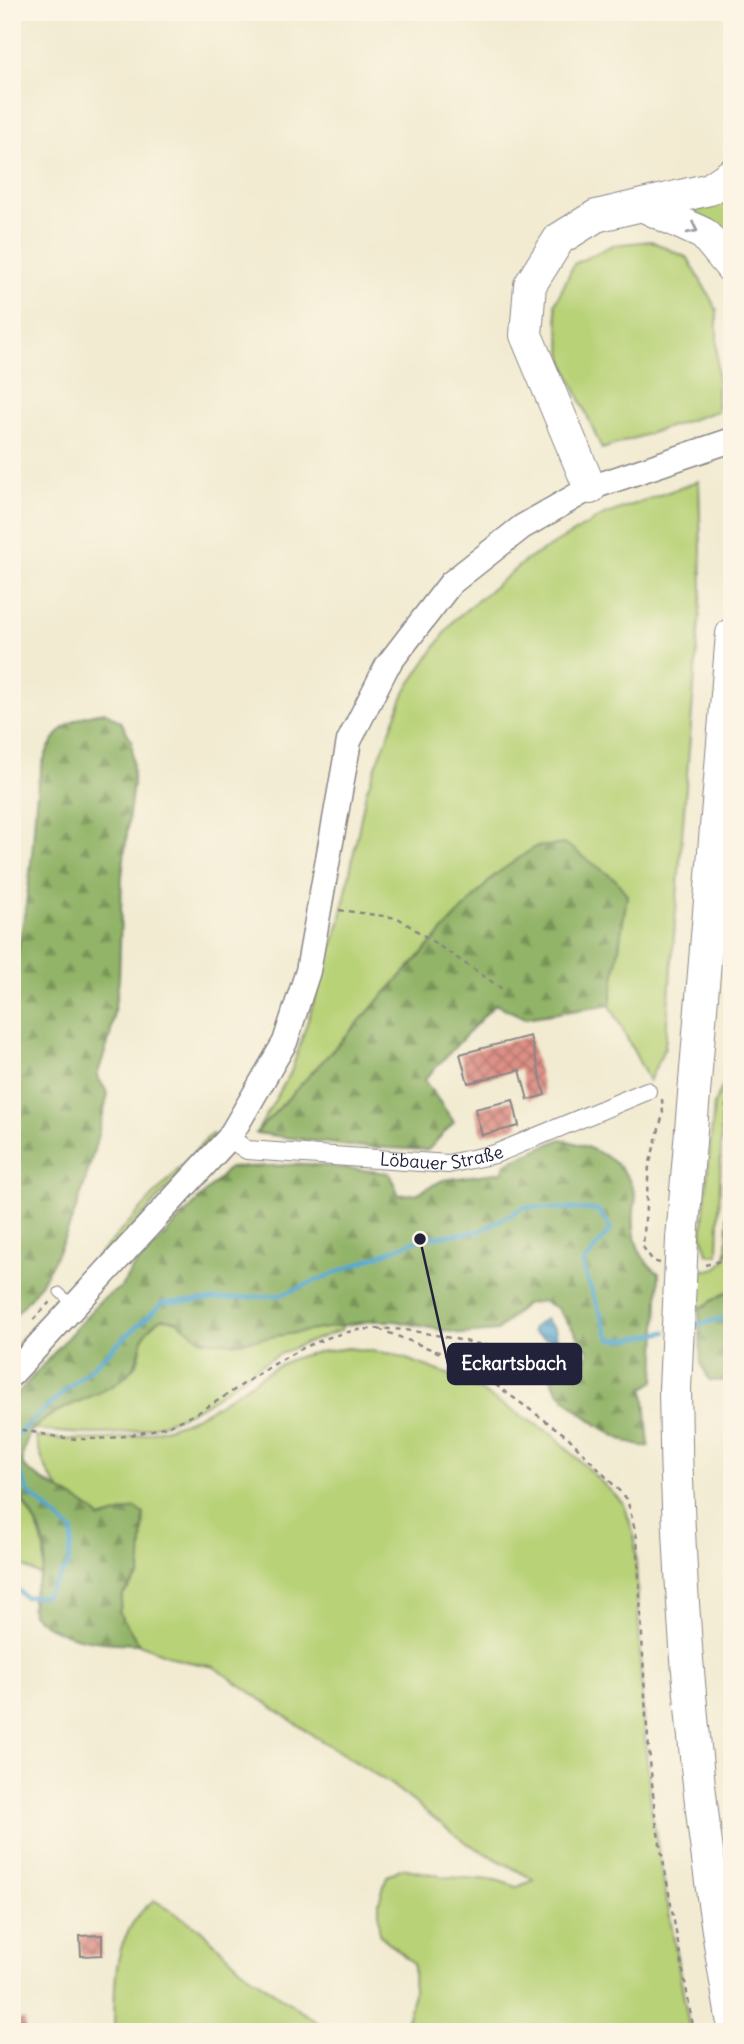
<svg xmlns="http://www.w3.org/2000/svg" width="744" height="2044" viewBox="0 0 744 2044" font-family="Delius,sans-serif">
	<defs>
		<pattern id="forest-firs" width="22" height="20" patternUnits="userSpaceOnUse" patternTransform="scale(1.75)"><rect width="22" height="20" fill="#92b468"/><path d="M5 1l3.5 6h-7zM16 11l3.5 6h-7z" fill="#779257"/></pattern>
		<pattern id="water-rules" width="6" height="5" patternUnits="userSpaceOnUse" patternTransform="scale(1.75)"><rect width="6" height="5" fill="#54a8d0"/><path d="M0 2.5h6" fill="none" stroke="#4588aa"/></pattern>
		<pattern id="building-cross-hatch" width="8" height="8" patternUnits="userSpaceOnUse" patternTransform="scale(1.75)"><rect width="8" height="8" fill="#dd9085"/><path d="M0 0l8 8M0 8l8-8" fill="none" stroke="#b3756e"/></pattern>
	</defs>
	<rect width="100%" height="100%" fill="#fcf5e5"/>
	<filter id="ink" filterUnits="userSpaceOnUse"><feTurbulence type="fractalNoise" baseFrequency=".0143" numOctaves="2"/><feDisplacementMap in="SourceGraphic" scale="14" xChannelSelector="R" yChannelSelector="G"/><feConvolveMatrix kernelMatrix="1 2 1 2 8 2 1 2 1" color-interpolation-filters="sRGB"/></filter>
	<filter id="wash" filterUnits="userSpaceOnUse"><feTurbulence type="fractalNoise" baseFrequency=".00686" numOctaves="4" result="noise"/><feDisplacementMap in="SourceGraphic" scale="28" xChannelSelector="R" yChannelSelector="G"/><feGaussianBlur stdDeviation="1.57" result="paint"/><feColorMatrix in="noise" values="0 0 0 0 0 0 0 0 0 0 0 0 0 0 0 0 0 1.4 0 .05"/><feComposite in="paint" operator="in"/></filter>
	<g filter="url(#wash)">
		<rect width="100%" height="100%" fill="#f2ebd2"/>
		<g fill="#b8d277" stroke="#6d7a59" stroke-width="2">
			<polygon points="732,195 732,242 716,224 689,212 714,205"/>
			<polygon points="651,241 688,258 717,310 717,411 602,449 564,363 555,304 574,264 613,245"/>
			<polygon points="699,481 702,588 665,1047 649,1081 610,1005 627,895 495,875 256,1133 291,1072 340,922 366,792 406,690 454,620 525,561 604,515"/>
			<polygon points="732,1053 732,1088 722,1104 718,1255 707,1254 702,1233 714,1104 730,1071"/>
			<path d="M732,1111V1289L699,1309L702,1270C717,1270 722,1267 727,1253Z"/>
			<polygon points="212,1133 214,1138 72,1292 66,1290"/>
			<polygon points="57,1299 61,1304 12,1360 12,1350"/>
			<path d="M162,1318L177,1321L202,1340L342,1325L341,1330C315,1340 286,1349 262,1364C232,1384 205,1408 170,1421C126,1439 78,1435 32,1429C62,1402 106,1397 134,1367C148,1352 130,1338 162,1318Z"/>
			<path d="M348,1348L393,1354L458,1378L552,1434L624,1504L635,1539L643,1719L652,1814L690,2032H400C414,2013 414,1986 413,1963L379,1934V1902L387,1876L402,1868L445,1877L496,1880L517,1887L535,1880L465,1842L389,1783L314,1736L214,1667L180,1660L139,1644L119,1613L123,1594L140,1575L136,1508L101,1519C93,1509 85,1507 74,1501C51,1488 41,1461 36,1437C95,1443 150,1441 203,1413C233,1397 259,1374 290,1360C307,1352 330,1351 348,1348Z"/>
			<path d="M12,1479C26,1516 52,1532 42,1576L12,1561Z"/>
			<path d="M154,1900L200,1929L245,1972L328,2030L335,2032H114C115,1982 111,1934 154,1900Z"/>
		</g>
		<g fill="url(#forest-firs)" stroke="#5a6b52" stroke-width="2">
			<path d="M105,712L121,722L132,741L133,782L122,876L119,980L110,1037L97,1076L108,1094C92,1160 75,1233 36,1290C29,1300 20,1309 12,1319V972C23,934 28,894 32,854C38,799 29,719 105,712Z"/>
			<polygon points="566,844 616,880 627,895 610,1005 525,1018 495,1004 424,1080 454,1122 428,1150 349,1146 256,1133 495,875 535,847"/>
			<path d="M561,1139C592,1147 626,1159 635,1195C637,1200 634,1206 634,1211C632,1236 637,1259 659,1273L655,1381L644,1388L649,1446C625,1450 566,1405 554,1385C551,1381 550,1374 549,1369L567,1363H585L589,1351L557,1308L543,1301L525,1304L497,1331L462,1334L395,1321H371L234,1343L202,1340L177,1321L162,1318C131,1337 148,1354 127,1375C94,1407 18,1405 23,1466C47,1488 85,1499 101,1519L136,1508L144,1514L140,1575L123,1594L119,1613L139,1644C100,1643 62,1641 32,1614C28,1584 51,1574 44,1543C40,1520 19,1503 13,1481C7,1457 12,1425 12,1400L100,1301L121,1287L132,1269L229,1168L306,1164L389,1173L399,1195L416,1194L443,1180L502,1172L506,1163Z"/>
			<polygon points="732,1289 732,1380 710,1381 701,1364 699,1309"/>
		</g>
		<polygon fill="url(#water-rules)" stroke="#3b6586" stroke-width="2" points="545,1319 555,1329 557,1338 546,1339 533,1332 533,1328"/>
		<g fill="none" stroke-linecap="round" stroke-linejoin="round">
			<g stroke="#54a8d0" stroke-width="4.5">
				<polyline points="689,1327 732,1316"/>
				<polyline points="12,1439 163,1303 281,1295 420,1239 480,1231 524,1207 598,1210 611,1229 582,1265 610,1339 629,1339 666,1332"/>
				<polyline points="12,1453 28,1492 73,1532 68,1566 45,1596 25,1597 12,1584"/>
			</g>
		</g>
		<g id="blocks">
			<g fill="url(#building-cross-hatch)">
				<polygon points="530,1036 545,1095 528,1100 520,1070 468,1083 460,1054"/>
				<polygon points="513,1100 519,1126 482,1135 475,1109"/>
				<polygon points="102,1935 102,1955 81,1956 80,1936"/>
				<polygon points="12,2019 25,2020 25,2032 12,2032"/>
			</g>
		</g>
	</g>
	<g filter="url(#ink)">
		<use href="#blocks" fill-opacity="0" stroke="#8a8686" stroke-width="2"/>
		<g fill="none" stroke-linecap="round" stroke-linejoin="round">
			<g stroke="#8a8686" stroke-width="11">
				<polyline id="lane" points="59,1292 73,1305"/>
			</g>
			<g stroke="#8a8686" stroke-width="20">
				<g id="street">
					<path id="s1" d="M229,1138L247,1150L448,1164L495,1154L647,1091"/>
				</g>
			</g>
			<g stroke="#8a8686" stroke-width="27">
				<polyline id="secondary" points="12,1374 229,1138 285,1042 308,971 349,741 387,666 451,583 522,527 590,488 732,440"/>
			</g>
			<g stroke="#8a8686" stroke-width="34">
				<g id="highway">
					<polyline points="644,206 704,234 732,268"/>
					<polyline points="590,488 526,335 530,285 559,239 596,216 710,189 732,174"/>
					<polyline points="682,1239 732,634"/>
					<path d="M675,1389C677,1602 696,1809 732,2018"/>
				</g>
			</g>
			<g stroke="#8a8686" stroke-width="2.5" stroke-dasharray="5 5" stroke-linecap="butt">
				<polyline points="339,910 398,918 504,990"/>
				<polyline points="660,1263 653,1261 643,1247 649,1166 663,1114 662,1099"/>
				<polyline points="705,1265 720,1261 725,1252 726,1105 732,1094"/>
				<polyline points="33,1320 50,1302"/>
				<polyline points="379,1329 464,1362 568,1437 627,1499 637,1538 646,1716 655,1816 694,2032"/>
				<path d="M12,1428C36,1432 62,1440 86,1439C125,1439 170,1429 204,1409C252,1381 292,1345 348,1332C399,1321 450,1340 500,1348C525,1353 550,1354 574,1356"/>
			</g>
			<use href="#lane" stroke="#fff" stroke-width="9"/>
			<use href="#street" stroke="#fff" stroke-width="18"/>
			<use href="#secondary" stroke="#fff" stroke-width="24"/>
			<use href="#highway" stroke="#fff" stroke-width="32"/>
			<g stroke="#8a8686" stroke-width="34" stroke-linecap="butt">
				<polyline id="highway-bridge" points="675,1389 682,1239"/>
			</g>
			<use href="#highway-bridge" stroke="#fff" stroke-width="32"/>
		</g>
		<defs><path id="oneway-chevron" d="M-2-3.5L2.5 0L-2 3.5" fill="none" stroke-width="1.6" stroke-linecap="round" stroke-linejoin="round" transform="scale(1.75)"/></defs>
		<use stroke="#9c9ca7" href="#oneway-chevron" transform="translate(693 229) rotate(26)"/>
	</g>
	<g text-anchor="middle" stroke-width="5" stroke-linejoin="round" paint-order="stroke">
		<g font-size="18" fill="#22223b" stroke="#fcf5e5">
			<text dy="6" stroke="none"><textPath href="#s1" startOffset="217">Löbauer Straße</textPath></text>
		</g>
	</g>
	<path fill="none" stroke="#22223b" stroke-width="2.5" d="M420 1239L448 1364"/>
	<circle fill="#22223b" stroke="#fcf5e5" stroke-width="2.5" cx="420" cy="1239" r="7"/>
	<rect fill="#22223b" stroke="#22223b" stroke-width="2.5" x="448" y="1344" width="133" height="40" rx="7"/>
	<g font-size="19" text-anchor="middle" font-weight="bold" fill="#fff">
		<text x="514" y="1370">Eckartsbach</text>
	</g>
	<rect width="744" height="2044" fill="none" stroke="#fcf5e5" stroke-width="42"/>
</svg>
